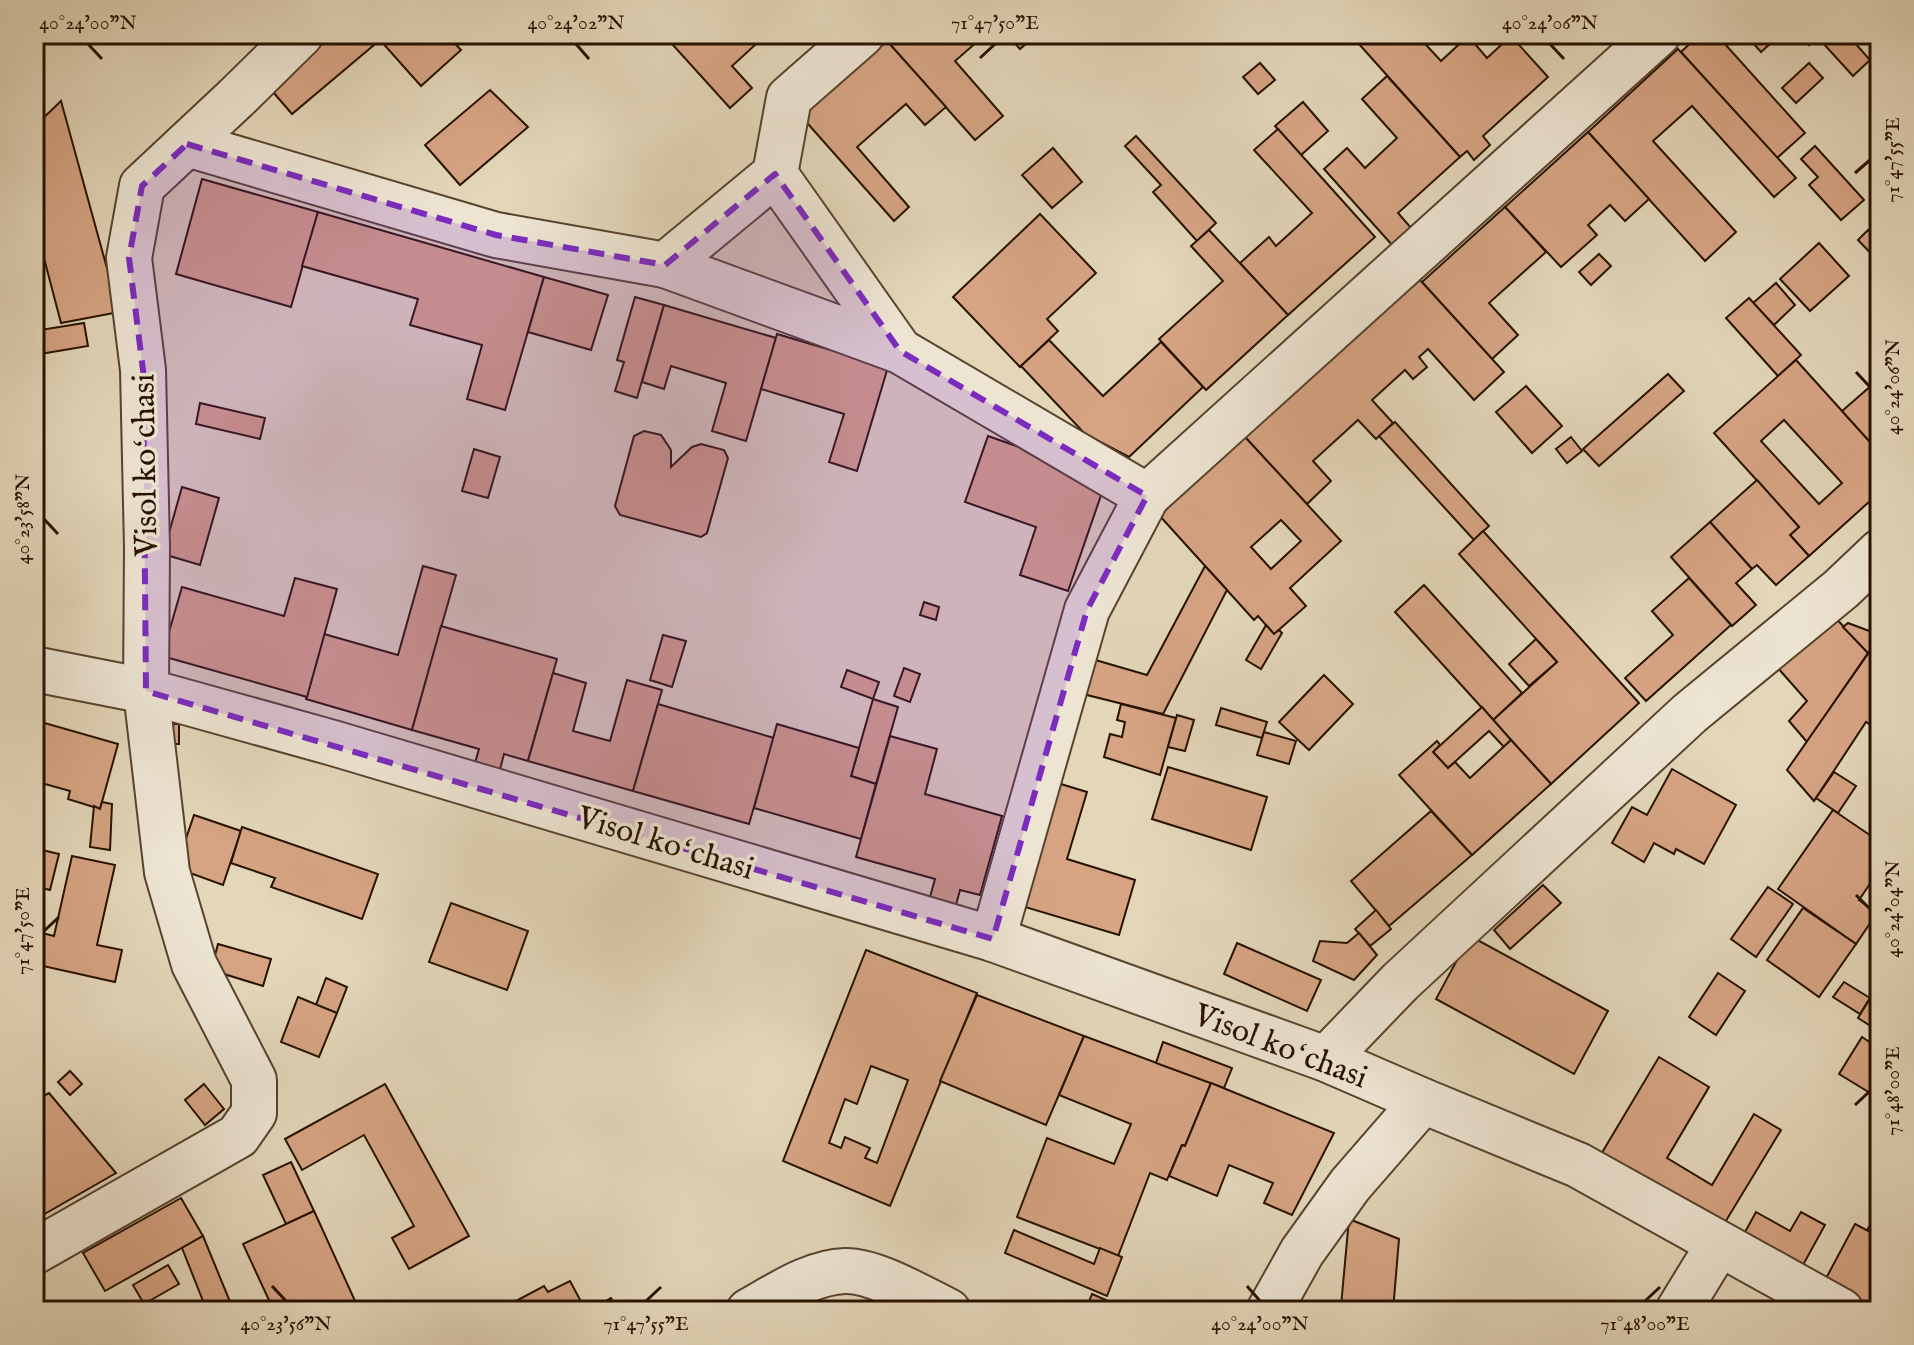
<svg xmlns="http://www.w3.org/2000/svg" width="1914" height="1345" viewBox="0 0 1914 1345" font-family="'IM FELL English',serif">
	<rect width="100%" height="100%" fill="#e3d6b9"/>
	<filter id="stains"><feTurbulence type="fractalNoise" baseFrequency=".0025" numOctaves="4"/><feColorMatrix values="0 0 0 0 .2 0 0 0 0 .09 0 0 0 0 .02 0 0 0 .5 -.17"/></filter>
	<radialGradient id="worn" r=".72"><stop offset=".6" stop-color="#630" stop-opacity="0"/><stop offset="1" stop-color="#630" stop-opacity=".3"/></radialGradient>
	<g fill="#d6a483" stroke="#271200" stroke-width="2" fill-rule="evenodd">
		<polygon points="327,34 446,34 461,50 421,86 380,40 292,114 267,85"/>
		<polygon points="663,34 767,34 732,66 752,88 730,108"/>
		<polygon points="895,34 986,34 955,61 1003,116 975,140 887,41"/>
		<polygon points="1006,34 1037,34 1020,49"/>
		<polygon points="1350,34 1416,34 1441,61 1468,36 1487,58 1511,36 1548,77 1483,136 1490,145 1474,160 1467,151 1460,157"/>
		<polygon points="1700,34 1734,34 1724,43 1805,133 1777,158 1681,52"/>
		<polygon points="1745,34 1781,34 1761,52"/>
		<polygon points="1799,34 1822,34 1809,45"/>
		<polygon points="1832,34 1847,34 1870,60 1853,76 1822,42"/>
		<polygon points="887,41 946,107 925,125 906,104 857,147 909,207 894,221 801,116"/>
		<polygon points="1678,49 1796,178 1774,197 1692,106 1653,141 1736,232 1705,261 1588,132"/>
		<polygon points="1260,63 1275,80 1258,94 1243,77"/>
		<polygon points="1809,63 1823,78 1796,103 1782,88"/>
		<polygon points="1387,76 1460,157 1398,213 1412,229 1393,246 1324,169 1347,148 1365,168 1397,138 1362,99"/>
		<polygon points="490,90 528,127 460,185 425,145"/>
		<polygon points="61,101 119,312 61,323 34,220 34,127"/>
		<polygon points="1303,102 1328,131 1301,155 1275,126"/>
		<polygon points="1278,129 1375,237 1288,315 1240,263 1269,237 1276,246 1312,213 1254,150"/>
		<polygon points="1588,132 1649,199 1625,221 1610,205 1588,225 1597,235 1561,267 1505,207"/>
		<polygon points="1136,136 1216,223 1197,241 1153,192 1161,185 1125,146"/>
		<polygon points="1815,146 1864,200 1841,220 1809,185 1818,177 1801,159"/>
		<polygon points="1053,148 1082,182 1052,208 1022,175"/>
		<polygon points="202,179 318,212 291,307 176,274"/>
		<polygon points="1505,207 1546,252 1489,303 1518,335 1492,359 1422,282"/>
		<polygon points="318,212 544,277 505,410 467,399 482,345 410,325 418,299 302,266"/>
		<polygon points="1040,214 1096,273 1047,319 1058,331 1020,367 953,297"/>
		<polygon points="1209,230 1288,315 1206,390 1159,339 1223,281 1191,246"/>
		<polygon points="1868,230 1880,243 1880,259 1878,261 1858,240"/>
		<polygon points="1819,243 1849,276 1810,311 1780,279"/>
		<polygon points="1599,254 1611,266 1591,285 1579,272"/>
		<polygon points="544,277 608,295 591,350 528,332"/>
		<polygon points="1419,279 1504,372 1474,400 1428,349 1419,357 1427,367 1413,379 1405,370 1372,400 1393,423 1376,439 1358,420 1313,461 1331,481 1307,504 1245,437"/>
		<polygon points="1776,283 1795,305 1774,325 1753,303"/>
		<polygon points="635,297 664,305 637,398 615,391 624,362 617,360"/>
		<polygon points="1749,298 1801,355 1778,376 1726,318"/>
		<polygon points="664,305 776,338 746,441 712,431 726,383 671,366 664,389 642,382"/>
		<polygon points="84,323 88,346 34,355 34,331"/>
		<polygon points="777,334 888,367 857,471 829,462 844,414 761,389"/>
		<polygon points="1049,340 1103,396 1161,342 1203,387 1129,457 1085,434 1021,366"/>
		<path d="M1796,360L1880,453V492L1809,556L1790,535L1799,527L1714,433ZM1784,420L1842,483L1819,504L1761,441Z"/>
		<polygon points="1668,374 1684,391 1599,466 1583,449"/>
		<polygon points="1880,378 1880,453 1842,411"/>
		<polygon points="1526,386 1562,426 1532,453 1496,412"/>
		<polygon points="200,403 265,418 260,439 196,424"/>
		<polygon points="1395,422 1489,526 1474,540 1379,436"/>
		<polygon points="644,431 661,435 671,450 671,467 692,447 701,444 724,450 728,458 707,533 701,537 620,515 615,506 634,436"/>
		<polygon points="988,436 1107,478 1068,591 1020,575 1036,527 965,502"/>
		<path d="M1245,437L1341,541L1290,588L1306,606L1274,634L1258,616L1254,620L1159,515ZM1281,520L1301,541L1271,569L1251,547Z"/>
		<polygon points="1571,437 1582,451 1567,463 1556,449"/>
		<polygon points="474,449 500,457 488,498 462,491"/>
		<polygon points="1757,480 1799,527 1790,535 1809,556 1776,585 1757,565 1752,569 1710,522"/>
		<polygon points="182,487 219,498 200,565 163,554"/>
		<polygon points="1710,522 1752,569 1736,583 1756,605 1732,626 1671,557"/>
		<polygon points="1483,531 1639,703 1551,784 1493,720 1557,662 1459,554"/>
		<polygon points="423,566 456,575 412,730 306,699 324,634 398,655"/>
		<polygon points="1205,566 1227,590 1163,714 1075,692 1092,659 1147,675"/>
		<polygon points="295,578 337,589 307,697 162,656 182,587 284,616"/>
		<polygon points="1689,578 1731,625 1646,701 1625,678 1673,635 1652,611"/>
		<polygon points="1424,585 1522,693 1493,720 1395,612"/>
		<polygon points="924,602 939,607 936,620 920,615"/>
		<polygon points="1833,615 1868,653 1807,742 1789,721 1807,701 1777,667"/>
		<polygon points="1848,623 1880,635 1880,638 1879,638 1868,653 1843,627"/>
		<polygon points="1266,625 1274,634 1279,630 1282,633 1261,669 1246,660"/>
		<polygon points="441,626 557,659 528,761 504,754 498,777 473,770 479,749 412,730"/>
		<polygon points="663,635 686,641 672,687 650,680"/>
		<polygon points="1879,638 1880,731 1866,722 1814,801 1787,770"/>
		<polygon points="1536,639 1557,662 1529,686 1509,664"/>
		<polygon points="904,668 920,674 910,702 894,696"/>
		<polygon points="847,670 879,682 873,699 841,687"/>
		<polygon points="553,673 586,683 573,731 610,741 627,680 662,690 633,791 528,761"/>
		<polygon points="1324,675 1353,704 1309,750 1279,722"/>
		<polygon points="873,699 898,707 876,784 851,776"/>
		<polygon points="658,704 774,738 749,824 633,791"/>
		<polygon points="1121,704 1176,718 1160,775 1104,757 1110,734 1122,737 1125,722 1117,720"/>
		<polygon points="1482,707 1511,740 1504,747 1489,731 1448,768 1433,752"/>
		<polygon points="1221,708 1267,722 1262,738 1216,725"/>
		<polygon points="1177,715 1194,720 1185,751 1168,747"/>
		<polygon points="34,720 118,744 100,809 68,799 70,791 34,781"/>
		<polygon points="159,724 179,724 179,744 158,744"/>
		<polygon points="777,724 859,748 851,776 876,784 861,839 754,808"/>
		<polygon points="1264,732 1296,741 1289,764 1257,755"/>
		<polygon points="890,736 937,749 925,794 1002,816 980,895 960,890 956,905 930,897 935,879 856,857"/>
		<polygon points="1511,740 1551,784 1472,855 1399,775 1437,741 1440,745 1433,752 1448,768 1455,762 1470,778"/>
		<polygon points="1168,767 1267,797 1251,850 1152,819"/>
		<polygon points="1672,769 1736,805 1704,864 1676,849 1674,854 1654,843 1644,862 1612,843 1632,807 1647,815"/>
		<polygon points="1834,772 1856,786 1838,813 1816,798"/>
		<polygon points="1051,781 1087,792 1067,859 1135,880 1119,935 1015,904"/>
		<polygon points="102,802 112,804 110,850 90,847 94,806 100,809"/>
		<polygon points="1833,810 1880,842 1880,869 1859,900 1877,913 1856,944 1778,889"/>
		<polygon points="1431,811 1472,855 1389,926 1351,881"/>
		<polygon points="194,815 241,831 223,885 176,868"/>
		<polygon points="242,827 378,874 362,919 271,887 275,878 231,863"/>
		<polygon points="34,848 59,854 50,890 34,886"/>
		<polygon points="72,856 115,865 97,945 122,950 115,982 34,964 34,931 54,936"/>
		<polygon points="1543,885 1561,903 1510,949 1494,930"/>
		<polygon points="1768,887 1793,904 1756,957 1731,939"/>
		<polygon points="451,903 528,931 507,990 429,962"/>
		<polygon points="1803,908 1856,944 1819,997 1767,960"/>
		<polygon points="1376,910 1391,929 1370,946 1355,929"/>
		<polygon points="1359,933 1377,955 1354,980 1313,961 1320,941 1347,943"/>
		<polygon points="1470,936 1608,1011 1574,1074 1436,999"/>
		<polygon points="1237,943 1321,980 1307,1011 1224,974"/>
		<polygon points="218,944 271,959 263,986 211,970"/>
		<path d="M866,950L977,993L890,1206L783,1161ZM871,1066L908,1080L877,1163L865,1158L870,1148L845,1137L841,1148L829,1143L845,1099L857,1104Z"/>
		<polygon points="1718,973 1745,991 1716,1035 1689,1017"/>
		<polygon points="326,978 347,987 337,1013 316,1005"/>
		<polygon points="1844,982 1870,998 1860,1014 1833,997"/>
		<polygon points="1874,992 1880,995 1880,1032 1858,1018"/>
		<polygon points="977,995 1084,1036 1046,1125 940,1081"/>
		<polygon points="298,997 337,1013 319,1057 281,1042"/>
		<polygon points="1084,1036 1211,1083 1185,1146 1182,1145 1167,1180 1150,1173 1118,1256 1017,1217 1047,1138 1114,1164 1131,1124 1059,1095"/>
		<polygon points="1862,1037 1880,1049 1880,1099 1839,1074"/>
		<polygon points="1163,1042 1232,1068 1224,1088 1156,1063"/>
		<polygon points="1659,1057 1709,1087 1667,1158 1712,1185 1754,1114 1781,1130 1721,1229 1600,1156"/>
		<polygon points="70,1071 82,1084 70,1095 58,1082"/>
		<polygon points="1211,1083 1334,1133 1292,1215 1264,1203 1273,1183 1229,1165 1217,1196 1169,1176 1182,1145 1185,1146"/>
		<polygon points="204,1084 224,1109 205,1125 185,1100"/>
		<polygon points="385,1084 469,1236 409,1269 392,1238 414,1226 364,1135 302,1170 285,1139"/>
		<polygon points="49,1093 116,1173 34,1220 34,1101"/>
		<polygon points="291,1162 314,1211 286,1224 263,1175"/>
		<polygon points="181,1198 203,1236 105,1291 83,1253"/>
		<polygon points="1880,1209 1880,1237 1867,1230"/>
		<polygon points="314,1211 356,1303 340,1311 274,1311 243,1244"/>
		<polygon points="1756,1212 1790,1231 1801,1212 1825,1225 1803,1265 1745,1232"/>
		<polygon points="1349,1219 1399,1239 1393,1311 1341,1306"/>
		<polygon points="1855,1224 1880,1237 1880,1311 1875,1311 1823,1284"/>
		<polygon points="1014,1230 1094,1264 1100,1248 1122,1257 1107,1296 1005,1253"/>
		<polygon points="203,1236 233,1309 228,1311 207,1311 182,1248"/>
		<polygon points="168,1265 179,1284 144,1304 133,1285"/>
		<polygon points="570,1281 586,1311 515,1311 520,1308 516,1301 544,1286 548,1292"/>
		<polygon points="1092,1294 1106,1300 1101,1311 1096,1311 1087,1307"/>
		<polygon points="611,1298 618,1311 587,1311"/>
	</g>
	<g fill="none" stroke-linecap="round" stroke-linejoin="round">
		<g stroke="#56432e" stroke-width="48">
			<g id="street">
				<polyline points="301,34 236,98 142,186 129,258 143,370 147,547 146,691 333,743 993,939 1326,1059 1423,1101 1578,1165 1841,1311"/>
				<polyline points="862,34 789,98 775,174 900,351 1147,496 1658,34"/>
				<polyline points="187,144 496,235 665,265 775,174"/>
				<polyline points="665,265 900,351"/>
				<polyline points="34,669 146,691 167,872 194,964 254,1080 254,1113 238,1136 34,1252"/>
				<polyline points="993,939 1087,610 1147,496"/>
				<polyline points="1326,1059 1400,982 1690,713 1841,589 1880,552"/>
				<path d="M749,1311C778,1295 811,1272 845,1271C874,1270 921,1298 948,1311"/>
				<polyline points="1269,1311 1302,1252 1350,1185 1423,1101"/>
				<polyline points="1678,1311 1719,1244"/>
			</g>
		</g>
		<use href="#street" stroke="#ede4d2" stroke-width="44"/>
	</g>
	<path fill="#7b2cbf" fill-opacity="0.2" stroke="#7b2cbf" stroke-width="6" stroke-dasharray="16 10" stroke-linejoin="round" d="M187,144L496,235L665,265L775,174L900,351L1147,496L1087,610L993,939L146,691L143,370L129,258L142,186Z"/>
	<path fill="none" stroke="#271200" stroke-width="3" d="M88,44L102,59M576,44L589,59M1550,44L1564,59M980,58L995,44M1855,173L1870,160M1856,372L1870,387M44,519L58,534M1856,895L1870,909M44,931L59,917M1855,1105L1870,1091M272,1286L286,1301M1247,1286L1260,1301M646,1301L661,1287M1645,1301L1660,1287"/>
	<g text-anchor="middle" stroke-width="7" stroke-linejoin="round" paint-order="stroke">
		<g font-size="32" fill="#271200" stroke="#ede4d2">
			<text transform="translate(144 465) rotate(-91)" y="11">Visol koʻchasi</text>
			<text transform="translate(666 842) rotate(17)" y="11">Visol koʻchasi</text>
			<text transform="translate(1281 1045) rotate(21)" y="11">Visol koʻchasi</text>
		</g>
	</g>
	<rect width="1914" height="1345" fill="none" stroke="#e3d6b9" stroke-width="88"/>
	<rect x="44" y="44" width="1826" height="1257" fill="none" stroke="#271200" stroke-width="3"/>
	<g font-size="20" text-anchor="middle" fill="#271200">
		<text x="88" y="29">40°24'00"N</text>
		<text x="576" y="29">40°24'02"N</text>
		<text x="995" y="29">71°47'50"E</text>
		<text x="1550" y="29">40°24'06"N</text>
		<text transform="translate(1892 160) rotate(-90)" y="7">71°47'55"E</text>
		<text transform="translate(1892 387) rotate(-90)" y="7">40°24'06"N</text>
		<text transform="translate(22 519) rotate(-90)" y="7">40°23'58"N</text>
		<text transform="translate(1892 909) rotate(-90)" y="7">40°24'04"N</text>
		<text transform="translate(22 931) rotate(-90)" y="7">71°47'50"E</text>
		<text transform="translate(1892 1091) rotate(-90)" y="7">71°48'00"E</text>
		<text x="286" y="1330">40°23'56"N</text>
		<text x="646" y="1330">71°47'55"E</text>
		<text x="1260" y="1330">40°24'00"N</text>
		<text x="1645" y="1330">71°48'00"E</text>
	</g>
	<rect width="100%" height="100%" filter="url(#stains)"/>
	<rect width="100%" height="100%" fill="url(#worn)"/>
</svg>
